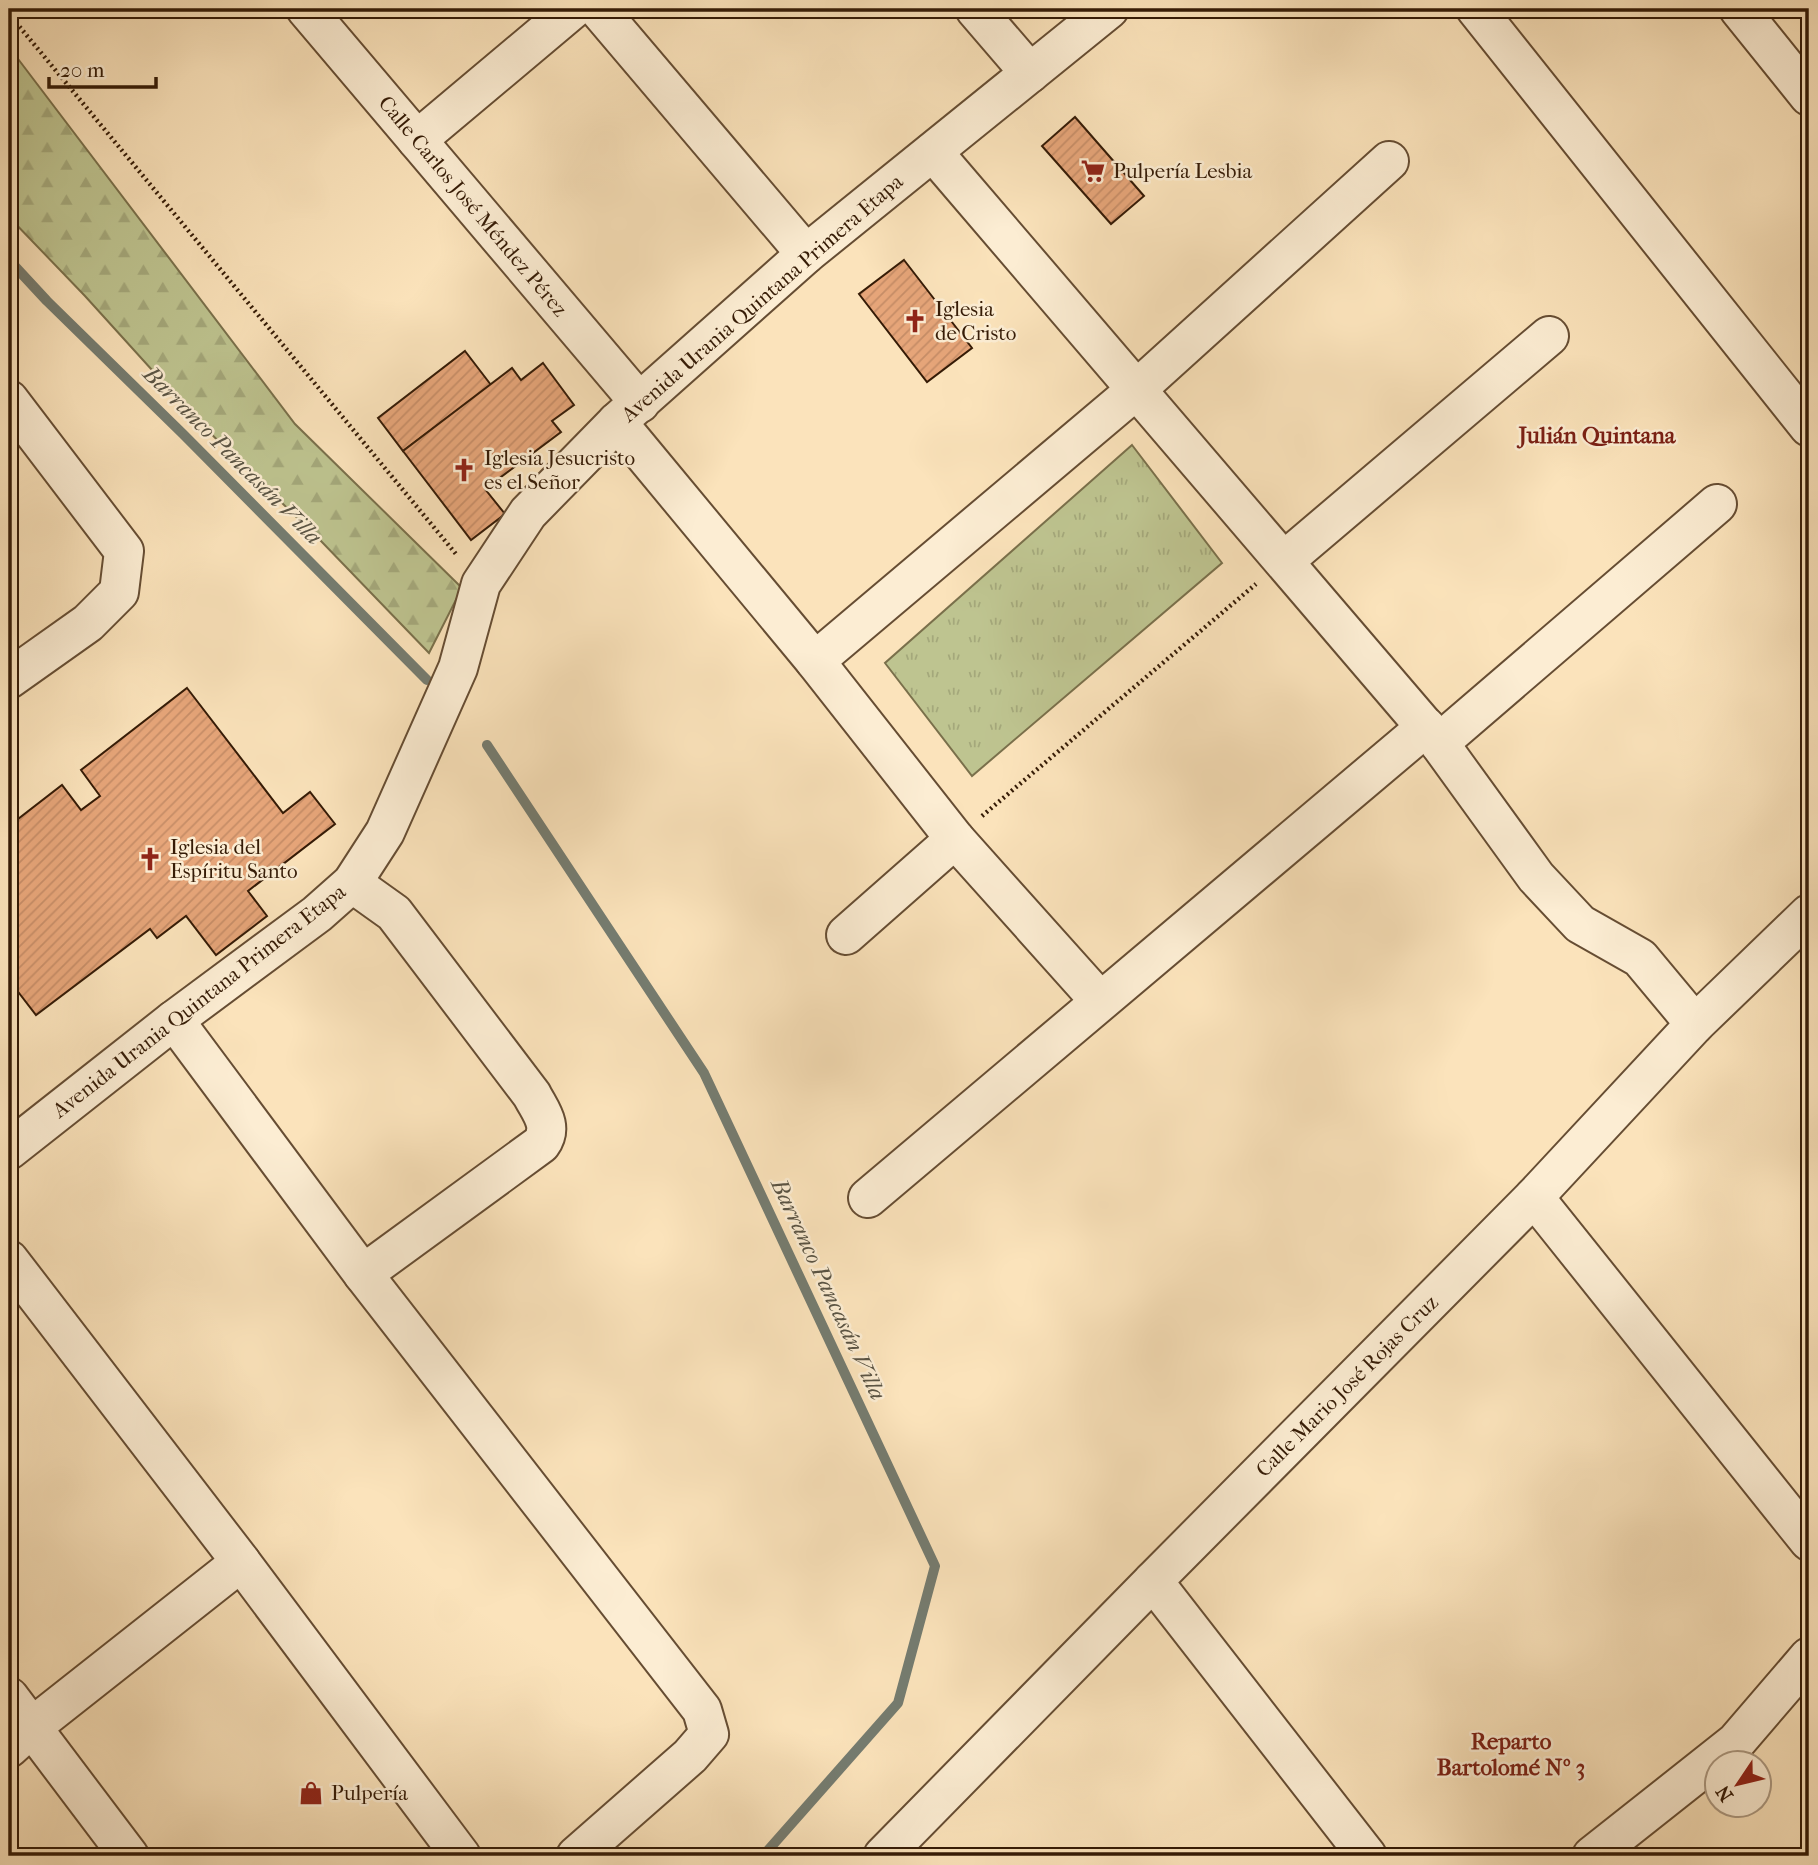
<svg xmlns="http://www.w3.org/2000/svg" width="1818" height="1865" viewBox="0 0 1818 1865" font-family="'IM FELL French Canon',serif">
	<defs>
		<pattern id="grass-tufts" width="24" height="20" patternUnits="userSpaceOnUse" patternTransform="scale(1.75)"><rect width="24" height="20" fill="#bec490"/><path d="M3 7l-1-3M5 7V3M7 7l1-3M15 17l-1-3M17 17v-4M19 17l1-3" fill="none" stroke="#a4a87b"/></pattern>
		<pattern id="forest-firs" width="22" height="20" patternUnits="userSpaceOnUse" patternTransform="scale(1.75)"><rect width="22" height="20" fill="#bec490"/><path d="M5 1l3.5 6h-7zM16 11l3.5 6h-7z" fill="#a4a87b"/></pattern>
		<pattern id="building-hatch" width="6" height="6" patternUnits="userSpaceOnUse" patternTransform="scale(1.75)"><rect width="6" height="6" fill="#e6a579"/><path d="M-1 1l2-2M0 6l6-6M5 7l2-2" fill="none" stroke="#c68d67"/></pattern>
	</defs>
	<rect width="100%" height="100%" fill="#fbe3bb"/>
	<filter id="stains"><feTurbulence type="fractalNoise" baseFrequency=".00286" numOctaves="4"/><feColorMatrix values="0 0 0 0 .2 0 0 0 0 .09 0 0 0 0 .02 0 0 0 .5 -.17"/></filter>
	<radialGradient id="worn" r=".72"><stop offset=".6" stop-color="#630" stop-opacity="0"/><stop offset="1" stop-color="#630" stop-opacity=".3"/></radialGradient>
	<polygon fill="url(#grass-tufts)" stroke="#7a704b" stroke-width="2" points="1132,445 1222,563 972,776 885,663"/>
	<polygon fill="url(#forest-firs)" stroke="#7a704b" stroke-width="2" points="9,47 295,424 462,588 429,653 320,540 200,423 85,296 9,217"/>
	<g fill="none" stroke-linecap="round" stroke-linejoin="round">
		<g stroke="#757c70" stroke-width="10">
			<polyline points="9,260 47,301 183,434 427,680"/>
			<polyline points="487,745 704,1073 935,1566 898,1703 763,1856"/>
		</g>
	</g>
	<g fill="url(#building-hatch)" stroke="#351b06" stroke-width="2">
		<polygon points="1075,117 1144,196 1111,224 1042,146"/>
		<polygon points="904,260 972,348 927,382 859,294"/>
		<polygon points="465,351 491,385 403,451 378,418"/>
		<polygon points="543,363 574,405 552,421 561,432 485,489 505,514 471,540 403,451 512,368 521,380"/>
		<polygon points="187,688 283,813 310,792 335,824 248,891 267,916 216,955 186,916 157,938 150,929 36,1015 9,980 9,826 62,785 81,810 100,796 81,770"/>
	</g>
	<g fill="none" stroke-linecap="round" stroke-linejoin="round">
		<g stroke="#664d33" stroke-width="42">
			<g id="street">
				<polyline points="306,9 640,403"/>
				<polyline points="598,9 806,254"/>
				<polyline points="975,9 1030,73"/>
				<polyline points="1476,9 1809,427"/>
				<polyline points="1739,9 1809,96"/>
				<polyline points="417,140 573,9"/>
				<polyline points="933,152 1439,743 1536,877 1580,924 1640,958 1695,1024"/>
				<polyline points="9,400 124,551 119,592 88,623 9,679"/>
				<polyline points="617,422 815,661 955,839 1100,1001"/>
				<polyline points="1284,561 1549,336"/>
				<polyline points="815,661 1136,390 1389,161"/>
				<polyline points="1439,743 1717,504"/>
				<path d="M352,883L394,913L532,1095C540,1111 554,1126 541,1144L363,1274"/>
				<polyline points="846,935 955,839"/>
				<polyline points="174,1020 363,1274 702,1710 709,1734 690,1756 576,1856"/>
				<polyline points="9,1150 174,1020 317,914 352,883 385,832 458,668 481,584 528,513 617,422 806,254 1109,9"/>
				<polyline points="1534,1197 1809,1541"/>
				<polyline points="868,1198 1426,727"/>
				<polyline points="9,1260 241,1562 461,1856"/>
				<polyline points="1153,1581 1367,1856"/>
				<polyline points="9,1697 129,1856"/>
				<polyline points="9,1748 32,1727 241,1562"/>
				<polyline points="883,1856 1153,1581 1534,1197 1695,1024 1809,914"/>
				<polyline points="1592,1856 1736,1742 1809,1657"/>
			</g>
		</g>
		<g stroke="#351b06" stroke-width="4.5" stroke-dasharray="2 3.5" stroke-linecap="butt">
			<polyline points="9,14 456,554"/>
			<polyline points="982,816 1256,584"/>
		</g>
		<use href="#street" stroke="#fcedd3" stroke-width="38"/>
	</g>
	<defs>
		<g id="supermarket-bare" transform="scale(1.89)"><path d="M-6-5.5h2.5l.6 2H6L4.5 2H-2.5L-4.4-4H-6ZM-1.5 3.2a1.3 1.3 0 1 0 .1 0ZM3 3.2a1.3 1.3 0 1 0 .1 0Z" fill="#8f2418" stroke="#fcedd3" stroke-width="2.5" paint-order="stroke"/></g>
		<g id="church-bare" transform="scale(1.89)"><path d="M-1.2-6h2.4v3.5h3.3v2.4h-3.3V6h-2.4V-.1h-3.3v-2.4h3.3Z" fill="#8f2418" stroke="#fcedd3" stroke-width="2.5" paint-order="stroke"/></g>
		<g id="shop-bare" transform="scale(1.89)"><path d="M-5-2.5h2.3a2.7 3.5 0 0 1 5.4 0H5L5.5 6h-11ZM-1.5-2.5h3a1.5 2.3 0 0 0-3 0Z" fill="#8f2418" stroke="#fcedd3" stroke-width="2.5" paint-order="stroke"/></g>
	</defs>
	<g fill-rule="evenodd">
		<use href="#supermarket-bare" x="1093" y="171"/>
		<use href="#church-bare" x="915" y="321"/>
		<use href="#church-bare" x="464" y="470"/>
		<use href="#church-bare" x="150" y="859"/>
		<use href="#shop-bare" x="311" y="1793"/>
	</g>
	<g text-anchor="middle" stroke-width="5" stroke-linejoin="round" paint-order="stroke">
		<g font-size="21" fill="#351b06" stroke="#fcedd3" text-anchor="start">
			<text x="1113" y="178">Pulpería Lesbia</text>
			<text x="935" y="316">Iglesia<tspan x="935" dy="24">de Cristo</tspan></text>
			<text x="484" y="465">Iglesia Jesucristo<tspan x="484" dy="24">es el Señor</tspan></text>
			<text x="170" y="854">Iglesia del<tspan x="170" dy="24">Espíritu Santo</tspan></text>
			<text x="331" y="1800">Pulpería</text>
		</g>
		<g font-size="21" fill="#351b06" stroke="#fcedd3">
			<text transform="translate(473 206) rotate(50)" y="7">Calle Carlos José Méndez Pérez</text>
			<text transform="translate(762 298) rotate(-41)" y="7">Avenida Urania Quintana Primera Etapa</text>
			<text transform="translate(199 1001) rotate(-38)" y="7">Avenida Urania Quintana Primera Etapa</text>
			<text transform="translate(1347 1386) rotate(-45)" y="7">Calle Mario José Rojas Cruz</text>
		</g>
		<g font-size="23" font-weight="bold" fill="#7a1f14" stroke="#fcedd3">
			<text x="1597" y="443">Julián Quintana</text>
			<text x="1511" y="1749">Reparto<tspan x="1511" dy="26">Bartolomé Nº 3</tspan></text>
		</g>
		<g font-size="23" font-style="italic" fill="#5a5444" stroke="#fcedd3">
			<text transform="translate(233 455) rotate(45)" y="8">Barranco Pancasán Villa</text>
			<text transform="translate(829 1289) rotate(65)" y="8">Barranco Pancasán Villa</text>
		</g>
	</g>
	<rect width="1818" height="1865" fill="none" stroke="#fbe3bb" stroke-width="35"/>
	<rect x="10" y="10" width="1797" height="1844" fill="none" stroke="#351b06" stroke-width="3.5"/>
	<rect x="18" y="18" width="1783" height="1830" fill="none" stroke="#351b06" stroke-width="2"/>
	<g transform="translate(1738 1784) rotate(235)"><circle r="33" fill="#fcedd3" stroke="#ac9981" stroke-width="2"/>
	<path d="M0-5L12 26L0 18L-12 26Z" fill="#8f2418"/>
	<text y="-10" font-size="19" font-weight="bold" text-anchor="middle" fill="#351b06">N</text>
	</g>
	<path d="M49 77v10h107v-10" fill="none" stroke="#351b06" stroke-width="3.5"/>
	<text x="60" y="77" font-size="21" fill="#351b06" stroke="#fcedd3" stroke-width="5" paint-order="stroke">20 m</text>
	<rect width="100%" height="100%" filter="url(#stains)"/>
	<rect width="100%" height="100%" fill="url(#worn)"/>
</svg>
